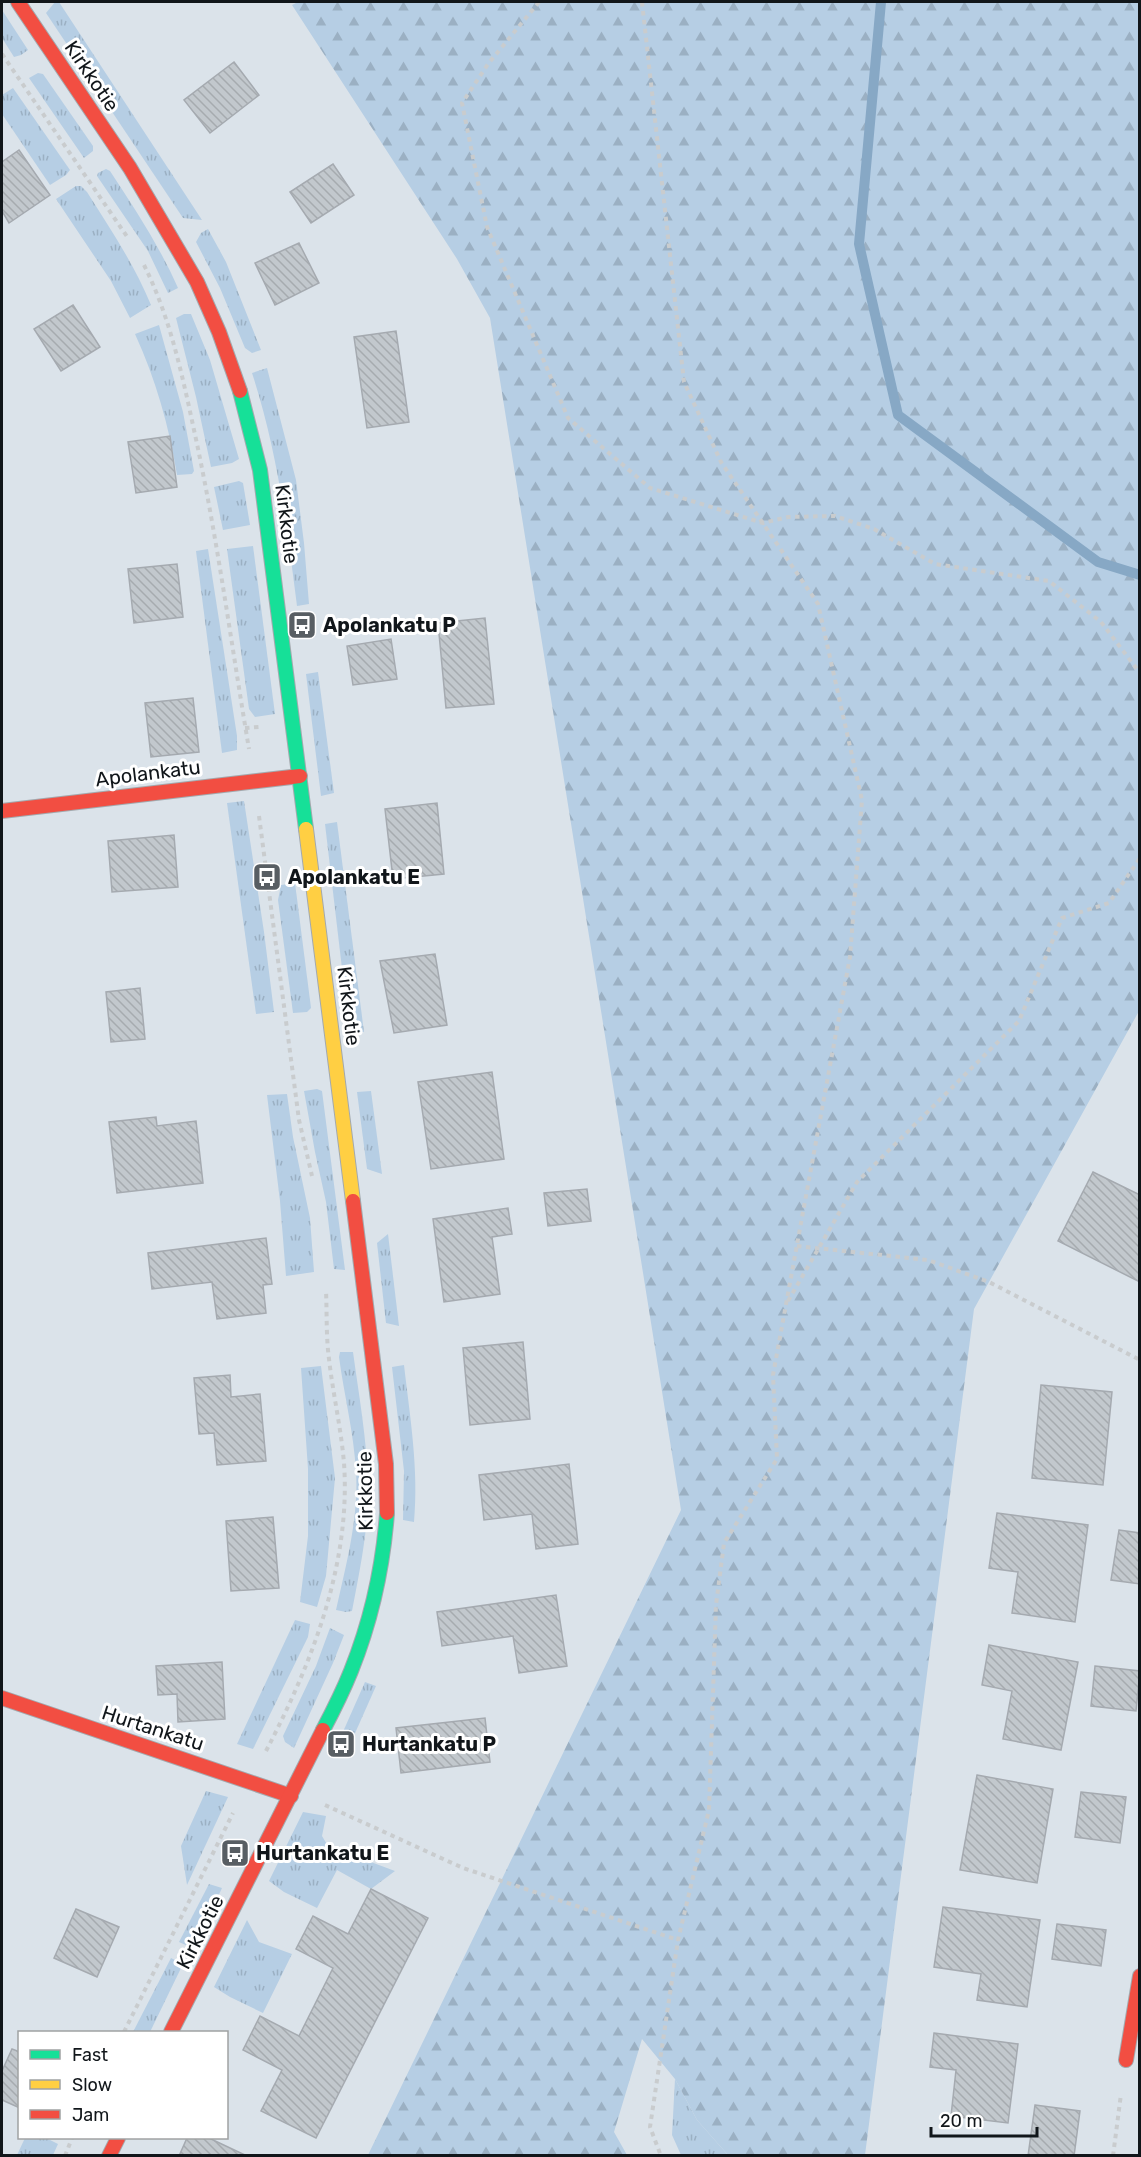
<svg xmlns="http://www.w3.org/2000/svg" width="1141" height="2157" viewBox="0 0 1141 2157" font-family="Rubik,sans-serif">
	<defs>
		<pattern id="grass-tufts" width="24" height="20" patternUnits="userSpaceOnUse" patternTransform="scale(1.5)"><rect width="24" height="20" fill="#b6cee4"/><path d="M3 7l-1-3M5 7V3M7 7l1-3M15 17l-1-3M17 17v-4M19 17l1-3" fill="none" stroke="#9bb0c3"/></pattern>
		<pattern id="forest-firs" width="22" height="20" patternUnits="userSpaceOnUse" patternTransform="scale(1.5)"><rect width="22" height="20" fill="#b6cee4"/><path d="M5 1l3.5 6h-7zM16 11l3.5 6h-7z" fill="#9bb0c3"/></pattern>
		<pattern id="building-back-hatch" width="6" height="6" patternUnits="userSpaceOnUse" patternTransform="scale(1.5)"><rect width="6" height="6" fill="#c2c8cd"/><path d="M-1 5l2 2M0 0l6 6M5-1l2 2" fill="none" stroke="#a6abaf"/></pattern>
	</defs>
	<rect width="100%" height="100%" fill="#dbe3ea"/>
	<g fill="url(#grass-tufts)">
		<polygon points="55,2 59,2 202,220 183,218 46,13"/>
		<polygon points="2,10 28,50 21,55 14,57 2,38"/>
		<polygon points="38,73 43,74 93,146 93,151 84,158 29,78"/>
		<polygon points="13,88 70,170 66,175 50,185 2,114 2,95"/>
		<path d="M106,169L110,171C135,209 160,247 178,288L168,293L148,251L97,176L98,173Z"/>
		<path d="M76,186H81L87,192C111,230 134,264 151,305L130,318L111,281L56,199Z"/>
		<polygon points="208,229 226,262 261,350 252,353 245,348 220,288 196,242 201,233"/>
		<polygon points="184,314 191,314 210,360 239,459 232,463 211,467 196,397 176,318"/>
		<path d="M159,325L183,412L194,471L192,474L177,475C169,426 156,380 135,334Z"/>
		<path d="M267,368L296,480L304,543L309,604L297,606C287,527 277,449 252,373Z"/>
		<polygon points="239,481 243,483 250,525 223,530 214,487"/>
		<polygon points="253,546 275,714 255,717 249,709 227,549"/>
		<polygon points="208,549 237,736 237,750 222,753 196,551"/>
		<polygon points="318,672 334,793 321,796 306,674"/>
		<polygon points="244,801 264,932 274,1012 256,1014 227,803"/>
		<polygon points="337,822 364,1032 353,1032 349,1028 325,824"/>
		<polygon points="295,883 311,1008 307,1012 293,1013 278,900 281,885"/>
		<polygon points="317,1089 322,1091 345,1270 334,1269 326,1202 315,1152 304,1091"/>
		<polygon points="371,1091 382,1174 367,1169 357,1092"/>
		<polygon points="287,1094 293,1137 310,1218 314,1272 286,1276 280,1201 267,1095"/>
		<polygon points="388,1234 399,1326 386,1323 377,1243"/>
		<path d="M340,1352H353C359,1396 367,1440 368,1484C369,1527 360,1569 352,1611L346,1612L336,1610C346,1565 359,1517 356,1472C354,1433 344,1395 339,1357Z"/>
		<path d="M404,1365C410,1417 419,1470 414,1522L403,1520L404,1471L392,1367Z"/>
		<polygon points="321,1366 335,1478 326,1576 317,1607 300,1602 308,1536 308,1469 301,1368"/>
		<polygon points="295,1620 310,1624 308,1637 253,1749 237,1744"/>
		<polygon points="330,1628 344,1635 333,1663 294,1748 285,1742 283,1736 316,1666"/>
		<polygon points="365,1682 376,1686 352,1740 342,1734"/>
		<polygon points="206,1791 228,1797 187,1885 181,1846"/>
		<polygon points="303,1812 326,1816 322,1836 328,1846 395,1871 371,1889 337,1870 317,1908 284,1892 269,1881"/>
		<polygon points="209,1884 222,1888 195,1946 190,1947 179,1942"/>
		<polygon points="247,1920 259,1942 292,1954 263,2013 230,1997 214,1987"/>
		<polygon points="171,1958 181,1963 182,1966 150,2032 133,2032"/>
		<polygon points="675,2079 697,2120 728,2155 681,2155 672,2135"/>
		<polygon points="25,2138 46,2138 58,2144 53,2155 17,2155"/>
	</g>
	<polygon fill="url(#forest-firs)" points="298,2 1139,2 1139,1011 974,1309 865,2155 728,2155 697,2120 675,2079 642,2039 614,2132 627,2155 368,2155 681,1510 490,318 457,259 292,5"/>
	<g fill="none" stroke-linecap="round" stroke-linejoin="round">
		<polyline stroke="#87a8c5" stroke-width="10" points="881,2 859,244 898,415 1098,562 1140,575"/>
	</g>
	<g fill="url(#building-back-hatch)" stroke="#a5aab0" stroke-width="1.5">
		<polygon points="234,62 259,95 210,133 184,100"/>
		<polygon points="19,150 50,195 9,223 2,211 2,162"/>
		<polygon points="333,164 354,195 311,223 290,192"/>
		<polygon points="299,243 319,283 275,305 255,263"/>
		<polygon points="73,305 100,347 61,371 34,329"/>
		<polygon points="396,331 409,422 367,428 354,337"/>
		<polygon points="170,436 177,487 136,493 128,442"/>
		<polygon points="177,564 183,617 134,623 128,569"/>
		<polygon points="485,618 494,704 446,708 438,623"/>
		<polygon points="391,639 397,679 353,685 347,646"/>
		<polygon points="193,698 199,752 151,757 145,703"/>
		<polygon points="437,803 444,874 393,879 385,809"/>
		<polygon points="174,835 178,887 112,892 108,841"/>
		<polygon points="435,954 447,1025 394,1033 380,961"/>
		<polygon points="140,988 145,1039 111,1042 106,992"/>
		<polygon points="492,1072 504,1159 431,1169 418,1082"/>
		<polygon points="156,1117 157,1126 196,1121 203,1183 117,1193 109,1122"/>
		<polygon points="1093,1172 1140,1195 1140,1282 1058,1241"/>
		<polygon points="587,1189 591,1221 548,1226 544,1193"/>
		<polygon points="508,1208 512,1234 492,1237 500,1294 444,1302 433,1219"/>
		<polygon points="266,1238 272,1284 263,1285 266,1313 217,1319 212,1282 152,1289 148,1253"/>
		<polygon points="523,1342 530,1419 470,1425 463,1348"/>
		<polygon points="230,1375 231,1397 260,1394 266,1461 217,1465 214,1433 199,1434 194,1378"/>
		<polygon points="1041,1385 1112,1392 1103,1485 1032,1478"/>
		<polygon points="569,1464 578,1544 536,1549 532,1514 484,1520 479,1475"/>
		<polygon points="997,1513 1088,1525 1075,1622 1012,1613 1018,1572 989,1568"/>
		<polygon points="273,1517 279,1588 231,1591 226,1521"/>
		<polygon points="1119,1530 1140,1533 1140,1584 1111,1580"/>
		<polygon points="556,1595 567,1666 519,1673 513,1636 442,1646 437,1612"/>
		<polygon points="989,1645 1078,1662 1061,1750 1003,1739 1012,1691 982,1685"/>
		<polygon points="222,1662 225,1719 178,1722 177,1694 158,1695 156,1666"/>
		<polygon points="1095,1666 1140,1671 1136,1711 1091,1706"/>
		<polygon points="485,1718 490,1762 401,1773 396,1728"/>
		<polygon points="977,1775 1053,1789 1037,1883 960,1870"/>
		<polygon points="1081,1792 1126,1797 1120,1843 1075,1837"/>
		<polygon points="371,1889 428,1918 316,2138 261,2111 282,2070 243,2050 260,2016 299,2036 333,1968 296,1949 313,1916 348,1934"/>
		<polygon points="943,1907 1040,1920 1027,2007 977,2000 981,1974 934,1967"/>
		<polygon points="76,1909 119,1927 97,1977 54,1958"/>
		<polygon points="1057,1924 1106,1930 1101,1966 1052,1959"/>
		<polygon points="934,2033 1018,2044 1008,2123 951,2116 956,2070 930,2067"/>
		<polygon points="12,2049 20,2052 20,2108 2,2100 2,2071"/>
		<polygon points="1035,2105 1080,2111 1074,2156 1028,2156"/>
		<polygon points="187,2138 209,2138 247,2156 179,2156"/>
	</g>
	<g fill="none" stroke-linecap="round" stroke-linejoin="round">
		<g stroke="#a3a9ae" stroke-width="16">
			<g id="fast">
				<polyline points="240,391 260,470 306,829"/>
				<path d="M323,1730C333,1711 343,1691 351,1671C371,1621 383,1567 387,1513"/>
			</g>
		</g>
		<g stroke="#a3a9ae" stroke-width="16">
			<polyline id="slow" points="306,829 353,1201"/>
		</g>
		<g stroke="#a3a9ae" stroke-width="16">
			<g id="jam">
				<polyline points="18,2 130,168 197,282 219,332 240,391"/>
				<polyline points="2,811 300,776"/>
				<polyline points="353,1201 386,1464 387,1513"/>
				<polyline points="2,1698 291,1796"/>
				<polyline points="171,2032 323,1730"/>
				<polyline points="1126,2060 1140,1976"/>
				<polyline points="109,2156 118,2138"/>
			</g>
		</g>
		<g stroke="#c9ccce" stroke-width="4" stroke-dasharray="4.5 4.5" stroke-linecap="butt">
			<polyline points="539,2 488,64 462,103 487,227 568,418 650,488 763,523 788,517 835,516 874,529 935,564 1049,581 1101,622 1140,673"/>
			<polyline points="642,2 684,382 721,462 818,604 862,800 850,957 773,1375 777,1459 724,1543 716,1605 709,1810 678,1940 650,2127 661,2156"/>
			<polyline points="2,54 128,238"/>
			<path d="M144,265C170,317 182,374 194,430C217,535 231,643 249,749"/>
			<polyline points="245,728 259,727"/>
			<polyline points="259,816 299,1120 312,1176"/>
			<polyline points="797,1246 928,1260 989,1282 1140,1360"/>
			<polyline points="788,1301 857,1182 1019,1021 1062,918 1109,903 1140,858"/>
			<path d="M266,1751C312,1663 351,1564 344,1463C341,1428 333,1394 329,1359C326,1337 327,1313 326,1290"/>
			<polyline points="325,1805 463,1868 678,1940"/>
			<polyline points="124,2032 233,1813"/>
			<polyline points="65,2156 72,2138"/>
			<polyline points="1113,2156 1121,2094"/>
		</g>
		<use href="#fast" stroke="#16e098" stroke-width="14"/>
		<use href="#slow" stroke="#ffcf43" stroke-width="14"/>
		<use href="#jam" stroke="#f24e42" stroke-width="14"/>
	</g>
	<defs>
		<g id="bus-square" transform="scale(1.5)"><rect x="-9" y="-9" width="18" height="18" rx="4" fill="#585e63" stroke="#fff"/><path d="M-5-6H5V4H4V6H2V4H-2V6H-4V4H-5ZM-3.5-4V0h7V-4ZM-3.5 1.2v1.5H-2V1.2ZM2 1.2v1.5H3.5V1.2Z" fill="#fff"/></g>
	</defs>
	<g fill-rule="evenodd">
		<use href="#bus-square" x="302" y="625"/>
		<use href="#bus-square" x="267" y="877"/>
		<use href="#bus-square" x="341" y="1744"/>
		<use href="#bus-square" x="235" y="1853"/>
	</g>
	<g text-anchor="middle" stroke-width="6" stroke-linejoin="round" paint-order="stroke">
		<g font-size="20" fill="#11161a" stroke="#fff">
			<text transform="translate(92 76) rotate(56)" y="7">Kirkkotie</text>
			<text transform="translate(287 524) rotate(83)" y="7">Kirkkotie</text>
			<text transform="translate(148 773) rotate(-7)" y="7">Apolankatu</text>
			<text transform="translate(349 1006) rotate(83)" y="7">Kirkkotie</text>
			<text transform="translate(365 1491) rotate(-91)" y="7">Kirkkotie</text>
			<text transform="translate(153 1728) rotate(18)" y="7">Hurtankatu</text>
			<text transform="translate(200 1932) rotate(-63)" y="7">Kirkkotie</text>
		</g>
		<g font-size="20" font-weight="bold" fill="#11161a" stroke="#fff" text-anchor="start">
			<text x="323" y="632">Apolankatu P</text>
			<text x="288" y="884">Apolankatu E</text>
			<text x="362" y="1751">Hurtankatu P</text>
			<text x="256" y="1860">Hurtankatu E</text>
		</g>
	</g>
	<rect width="1141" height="2157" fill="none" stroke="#11161a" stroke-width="6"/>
	<rect x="18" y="2031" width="210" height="108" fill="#ffffff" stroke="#a0a2a3" stroke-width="1.5"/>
	<rect x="30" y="2050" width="30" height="9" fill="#16e098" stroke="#a0a2a3" stroke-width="1.5"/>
	<text x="72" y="2061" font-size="18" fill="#11161a">Fast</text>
	<rect x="30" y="2080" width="30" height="9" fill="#ffcf43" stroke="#a0a2a3" stroke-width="1.5"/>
	<text x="72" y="2091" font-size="18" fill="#11161a">Slow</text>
	<rect x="30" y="2110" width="30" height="9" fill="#f24e42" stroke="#a0a2a3" stroke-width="1.5"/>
	<text x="72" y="2121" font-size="18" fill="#11161a">Jam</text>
	<path d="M931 2127v9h106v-9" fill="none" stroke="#11161a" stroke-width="3"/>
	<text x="940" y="2127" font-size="18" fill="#11161a" stroke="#ffffff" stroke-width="4.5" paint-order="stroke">20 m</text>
</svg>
